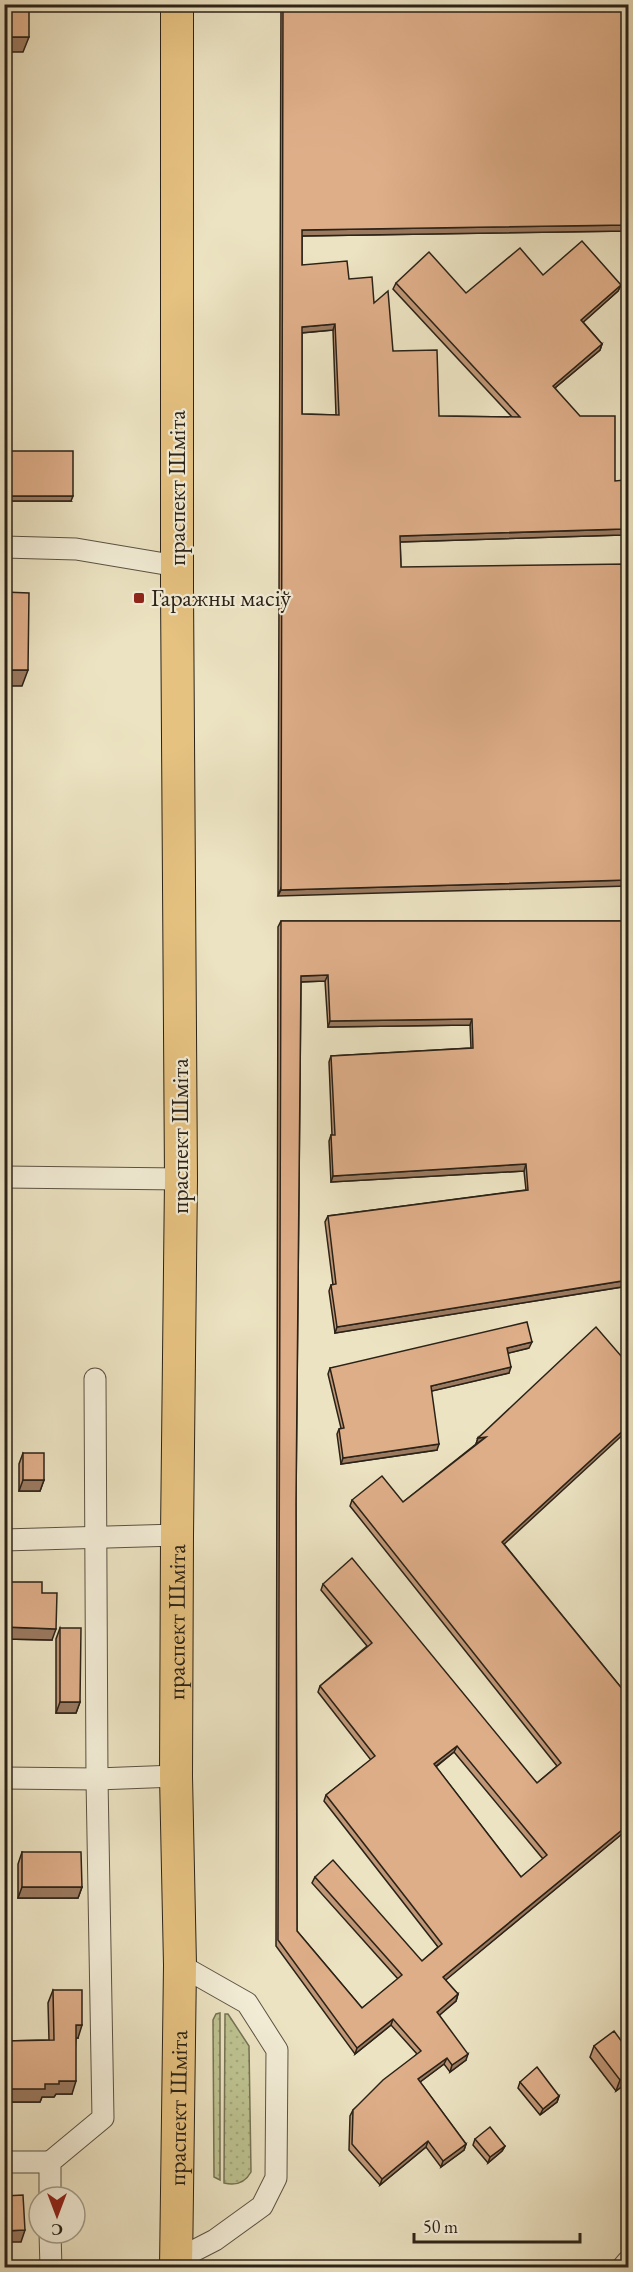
<svg xmlns="http://www.w3.org/2000/svg" width="633" height="2272" viewBox="0 0 633 2272" font-family="'EB Garamond',serif">
	<defs>
		<pattern id="grass-dots" width="8" height="8" patternUnits="userSpaceOnUse" patternTransform="scale(1.5)"><rect width="8" height="8" fill="#bdc290"/><path d="M2 2h.1M6 6h.1" fill="none" stroke="#a3a67b" stroke-width="1.8" stroke-linecap="round"/></pattern>
	</defs>
	<rect width="100%" height="100%" fill="#ece3c2"/>
	<filter id="stains"><feTurbulence type="fractalNoise" baseFrequency=".00333" numOctaves="4"/><feColorMatrix values="0 0 0 0 .2 0 0 0 0 .09 0 0 0 0 .02 0 0 0 .5 -.17"/></filter>
	<radialGradient id="worn" r=".72"><stop offset=".6" stop-color="#630" stop-opacity="0"/><stop offset="1" stop-color="#630" stop-opacity=".3"/></radialGradient>
	<g fill="url(#grass-dots)" stroke="#747254" stroke-width="1.5">
		<polygon points="220,2013 220,2180 214,2177 213,2020 216,2014"/>
		<path d="M225,2014H228L249,2046L251,2172C245,2183 236,2186 224,2183Z"/>
	</g>
	<g fill="none" stroke-linecap="round" stroke-linejoin="round">
		<g stroke="#5b5242" stroke-width="23">
			<g id="minor">
				<polyline points="4,547 76,549 177,566"/>
				<polyline points="4,1177 181,1179"/>
				<polyline points="4,1540 177,1535"/>
				<polyline points="4,1778 97,1779 176,1776"/>
				<polyline points="4,2162 50,2162"/>
				<polyline points="50,2197 50,2162 103,2118 97,1779 95,1379"/>
				<polyline points="50,2233 51,2268"/>
				<polyline points="176,2260 215,2240 262,2206 276,2178 277,2050 247,2003 180,1965"/>
				<polyline points="622,2268 628,2261"/>
			</g>
		</g>
		<g stroke="#2b2217" stroke-width="34">
			<g id="primary">
				<path id="s1" d="M176,2268L180,1965L176,1776L177,1535L181,1179L177,590V4"/>
			</g>
		</g>
		<use href="#minor" stroke="#f3edd7" stroke-width="21"/>
		<use href="#primary" stroke="#e6c281" stroke-width="32"/>
	</g>
	<g fill="#bf9676" stroke="#2b2217" stroke-width="1.5" fill-rule="evenodd">
		<path d="M281,4H628V99H624L625,180H628V231L302,236V265L349,279L374,303L393,351L439,416L512,417L393,289L396,283L466,293L543,275L621,285L618,291L583,322L602,344L600,350L555,388L615,481L622,535L400,542L401,567L278,896ZM333,330L336,415L302,414V333Z"/>
		<polygon points="9,451 71,501 7,501 7,456"/>
		<path d="M281,921H628V1286L335,1333L329,1291L331,1285H333L325,1222L328,1216L526,1190L524,1171L331,1182L329,1141L331,1135H332L329,1062L331,1056L471,1048L470,1025L328,1027L325,981L301,982L296,1502L297,1931L362,2008L398,1979L312,1883L315,1877L422,1961L438,1947L324,1801L326,1795L371,1760L318,1692L320,1686L367,1646L321,1590L323,1584L537,1783L557,1766L350,1506L352,1500L403,1502L476,1444L478,1438L504,1544L628,1696V1829L445,1980L458,1994L456,2001L439,2015L466,2060L450,2072L444,2064L420,2082L466,2144L464,2150L441,2167L426,2147L380,2185L349,2150L350,2116L353,2110L417,2054L391,2025L355,2054L276,1946L278,927ZM454,1752L543,1859L521,1877L436,1767Z"/>
		<polygon points="529,1348 508,1353 509,1373 431,1391 437,1450 341,1464 337,1434 339,1429 341,1428 328,1374 330,1368"/>
		<polygon points="23,1453 44,1480 40,1491 19,1491 19,1464"/>
		<polygon points="6,1582 42,1593 52,1640 4,1639 4,1587"/>
		<polygon points="60,1628 80,1702 76,1713 56,1713 56,1639"/>
		<polygon points="22,1852 82,1887 78,1898 18,1898 18,1864"/>
		<polygon points="53,1990 78,2038 76,2038 72,2094 56,2094 54,2097 42,2097 40,2102 5,2102 5,2096 4,2097 4,2041 49,2040 48,2003"/>
		<polygon points="594,2046 628,2050 628,2082 616,2091 590,2057"/>
		<polygon points="520,2082 559,2096 557,2102 540,2115 518,2088"/>
		<polygon points="475,2139 505,2146 502,2151 488,2163 473,2145"/>
	</g>
	<g fill="#9b7a60" stroke="#2b2217" stroke-width="1.5">
		<polygon points="4,37 29,37 23,52 4,52"/>
		<polygon points="624,92 628,92 628,99 622,99"/>
		<polygon points="628,225 628,231 300,236 302,230"/>
		<polygon points="621,285 618,291 579,326 581,320"/>
		<polygon points="335,324 333,330 300,333 302,327"/>
		<polygon points="602,344 600,350 550,392 553,386"/>
		<polygon points="9,496 73,496 71,501 7,501"/>
		<polygon points="624,529 622,535 398,542 400,536"/>
		<polygon points="4,670 28,670 22,686 4,686"/>
		<polygon points="628,880 628,886 278,896 281,890"/>
		<polygon points="328,975 325,981 298,982 301,976"/>
		<polygon points="472,1019 470,1025 328,1027 330,1021"/>
		<polygon points="526,1164 524,1171 331,1182 333,1176"/>
		<polygon points="628,1280 628,1286 335,1333 337,1327"/>
		<polygon points="532,1342 529,1348 505,1354 507,1348"/>
		<polygon points="511,1367 509,1373 428,1392 431,1386"/>
		<polygon points="628,1426 628,1430 500,1548 502,1542"/>
		<polygon points="486,1437 476,1444 478,1438"/>
		<polygon points="439,1444 437,1450 341,1464 343,1458"/>
		<polygon points="23,1480 44,1480 40,1491 19,1491"/>
		<polygon points="5,1627 56,1629 52,1640 4,1639"/>
		<polygon points="60,1702 80,1702 76,1713 56,1713"/>
		<polygon points="457,1746 454,1752 431,1770 434,1764"/>
		<polygon points="628,1825 628,1829 441,1984 443,1977"/>
		<polygon points="22,1887 82,1887 78,1898 18,1898"/>
		<polygon points="458,1994 456,2001 435,2019 437,2012"/>
		<polygon points="393,2019 391,2025 355,2054 357,2048"/>
		<polygon points="76,2025 82,2025 78,2038 72,2038"/>
		<polygon points="468,2054 466,2060 450,2072 452,2065"/>
		<polygon points="447,2058 444,2064 416,2085 418,2079"/>
		<polygon points="628,2074 628,2082 616,2091 620,2080"/>
		<polygon points="59,2081 76,2081 72,2094 56,2094 54,2097 42,2097 40,2102 5,2102 10,2089"/>
		<polygon points="4,2084 10,2084 5,2096 4,2097"/>
		<polygon points="559,2096 557,2102 540,2115 543,2109"/>
		<polygon points="428,2141 426,2147 380,2185 382,2179"/>
		<polygon points="466,2144 464,2150 441,2167 443,2161"/>
		<polygon points="505,2146 502,2151 488,2163 490,2157"/>
		<polygon points="25,2230 21,2242 4,2242 4,2231"/>
	</g>
	<g fill="#deae89" stroke="#2b2217" stroke-width="1.5" fill-rule="evenodd">
		<rect x="4" y="4" width="25" height="33"/>
		<path d="M283,4H628V92H624L625,180H628V225L302,230V265L347,261L349,279L372,277L374,303L388,291L393,351L437,350L439,416L520,417L396,283L429,252L466,293L520,248L543,275L582,241L621,285L581,320L602,344L553,386L580,416H615V481L624,480V529L400,536L401,567L628,564V880L281,890ZM335,324L339,415L302,414V327Z"/>
		<rect x="9" y="451" width="64" height="45"/>
		<polygon points="4,592 29,593 28,670 4,670"/>
		<path d="M281,921H628V1280L337,1327L331,1285L336,1284L328,1216L528,1190L526,1164L333,1176L331,1135H335L331,1056L473,1048L472,1019L330,1021L328,975L301,976L296,1502L297,1931L362,2008L402,1975L315,1877L333,1860L422,1961L442,1944L326,1795L375,1756L320,1686L372,1643L323,1584L352,1558L537,1783L561,1763L352,1500L382,1476L403,1502L486,1437L478,1438L596,1327L628,1364V1426L502,1542L628,1696V1825L443,1977L458,1994L437,2012L468,2054L452,2065L447,2058L418,2079L466,2144L443,2161L428,2141L382,2179L352,2144L353,2110L383,2080L421,2051L393,2019L357,2048L278,1940ZM457,1746L547,1855L521,1877L434,1764Z"/>
		<polygon points="527,1322 532,1342 507,1348 511,1367 431,1386 439,1444 343,1458 339,1429 344,1428 330,1368"/>
		<rect x="23" y="1453" width="21" height="27"/>
		<polygon points="6,1582 42,1582 42,1593 57,1593 56,1629 5,1627"/>
		<polygon points="60,1628 81,1628 80,1702 60,1702"/>
		<polygon points="22,1852 81,1852 82,1887 22,1887"/>
		<polygon points="53,1990 82,1990 82,2025 76,2025 76,2081 59,2081 59,2084 45,2084 45,2089 10,2089 10,2084 4,2084 4,2041 54,2040"/>
		<polygon points="614,2031 628,2050 628,2074 620,2080 594,2046"/>
		<polygon points="537,2067 559,2096 543,2109 520,2082"/>
		<polygon points="490,2127 505,2146 490,2157 475,2139"/>
		<polygon points="23,2195 25,2230 4,2231 4,2196"/>
	</g>
	<rect fill="#8f2418" stroke="#f3edd7" stroke-width="2" x="133" y="592" width="12" height="12" rx="3"/>
	<g text-anchor="middle" stroke-width="4.5" stroke-linejoin="round" paint-order="stroke">
		<g font-size="24" fill="#2b2217" stroke="#f3edd7">
			<text transform="translate(177 488) rotate(-90)" y="8">праспект Шміта</text>
			<text transform="translate(180 1136) rotate(-90)" y="8">праспект Шміта</text>
			<text dy="8" stroke="none"><textPath href="#s1" startOffset="646">праспект Шміта</textPath></text>
			<text dy="8" stroke="none"><textPath href="#s1" startOffset="160">праспект Шміта</textPath></text>
		</g>
		<g font-size="24" fill="#2b2217" stroke="#f3edd7" text-anchor="start">
			<text x="151" y="606">Гаражны масіў</text>
		</g>
	</g>
	<rect width="633" height="2272" fill="none" stroke="#ece3c2" stroke-width="24"/>
	<rect x="6" y="6" width="621" height="2260" fill="none" stroke="#2b2217" stroke-width="3"/>
	<rect x="12" y="12" width="609" height="2248" fill="none" stroke="#2b2217" stroke-width="1.5"/>
	<g transform="translate(57 2215) rotate(180)"><circle r="28" fill="#f3edd7" stroke="#a39c8a" stroke-width="1.5"/>
	<path d="M0-4.5L10 22L0 15L-10 22Z" fill="#8f2418"/>
	<text y="-9" font-size="16" font-weight="bold" text-anchor="middle" fill="#2b2217">С</text>
	</g>
	<path d="M414 2233v9h166v-9" fill="none" stroke="#2b2217" stroke-width="3"/>
	<text x="423" y="2233" font-size="18" fill="#2b2217" stroke="#f3edd7" stroke-width="4.5" paint-order="stroke">50 m</text>
	<rect width="100%" height="100%" filter="url(#stains)"/>
	<rect width="100%" height="100%" fill="url(#worn)"/>
</svg>
